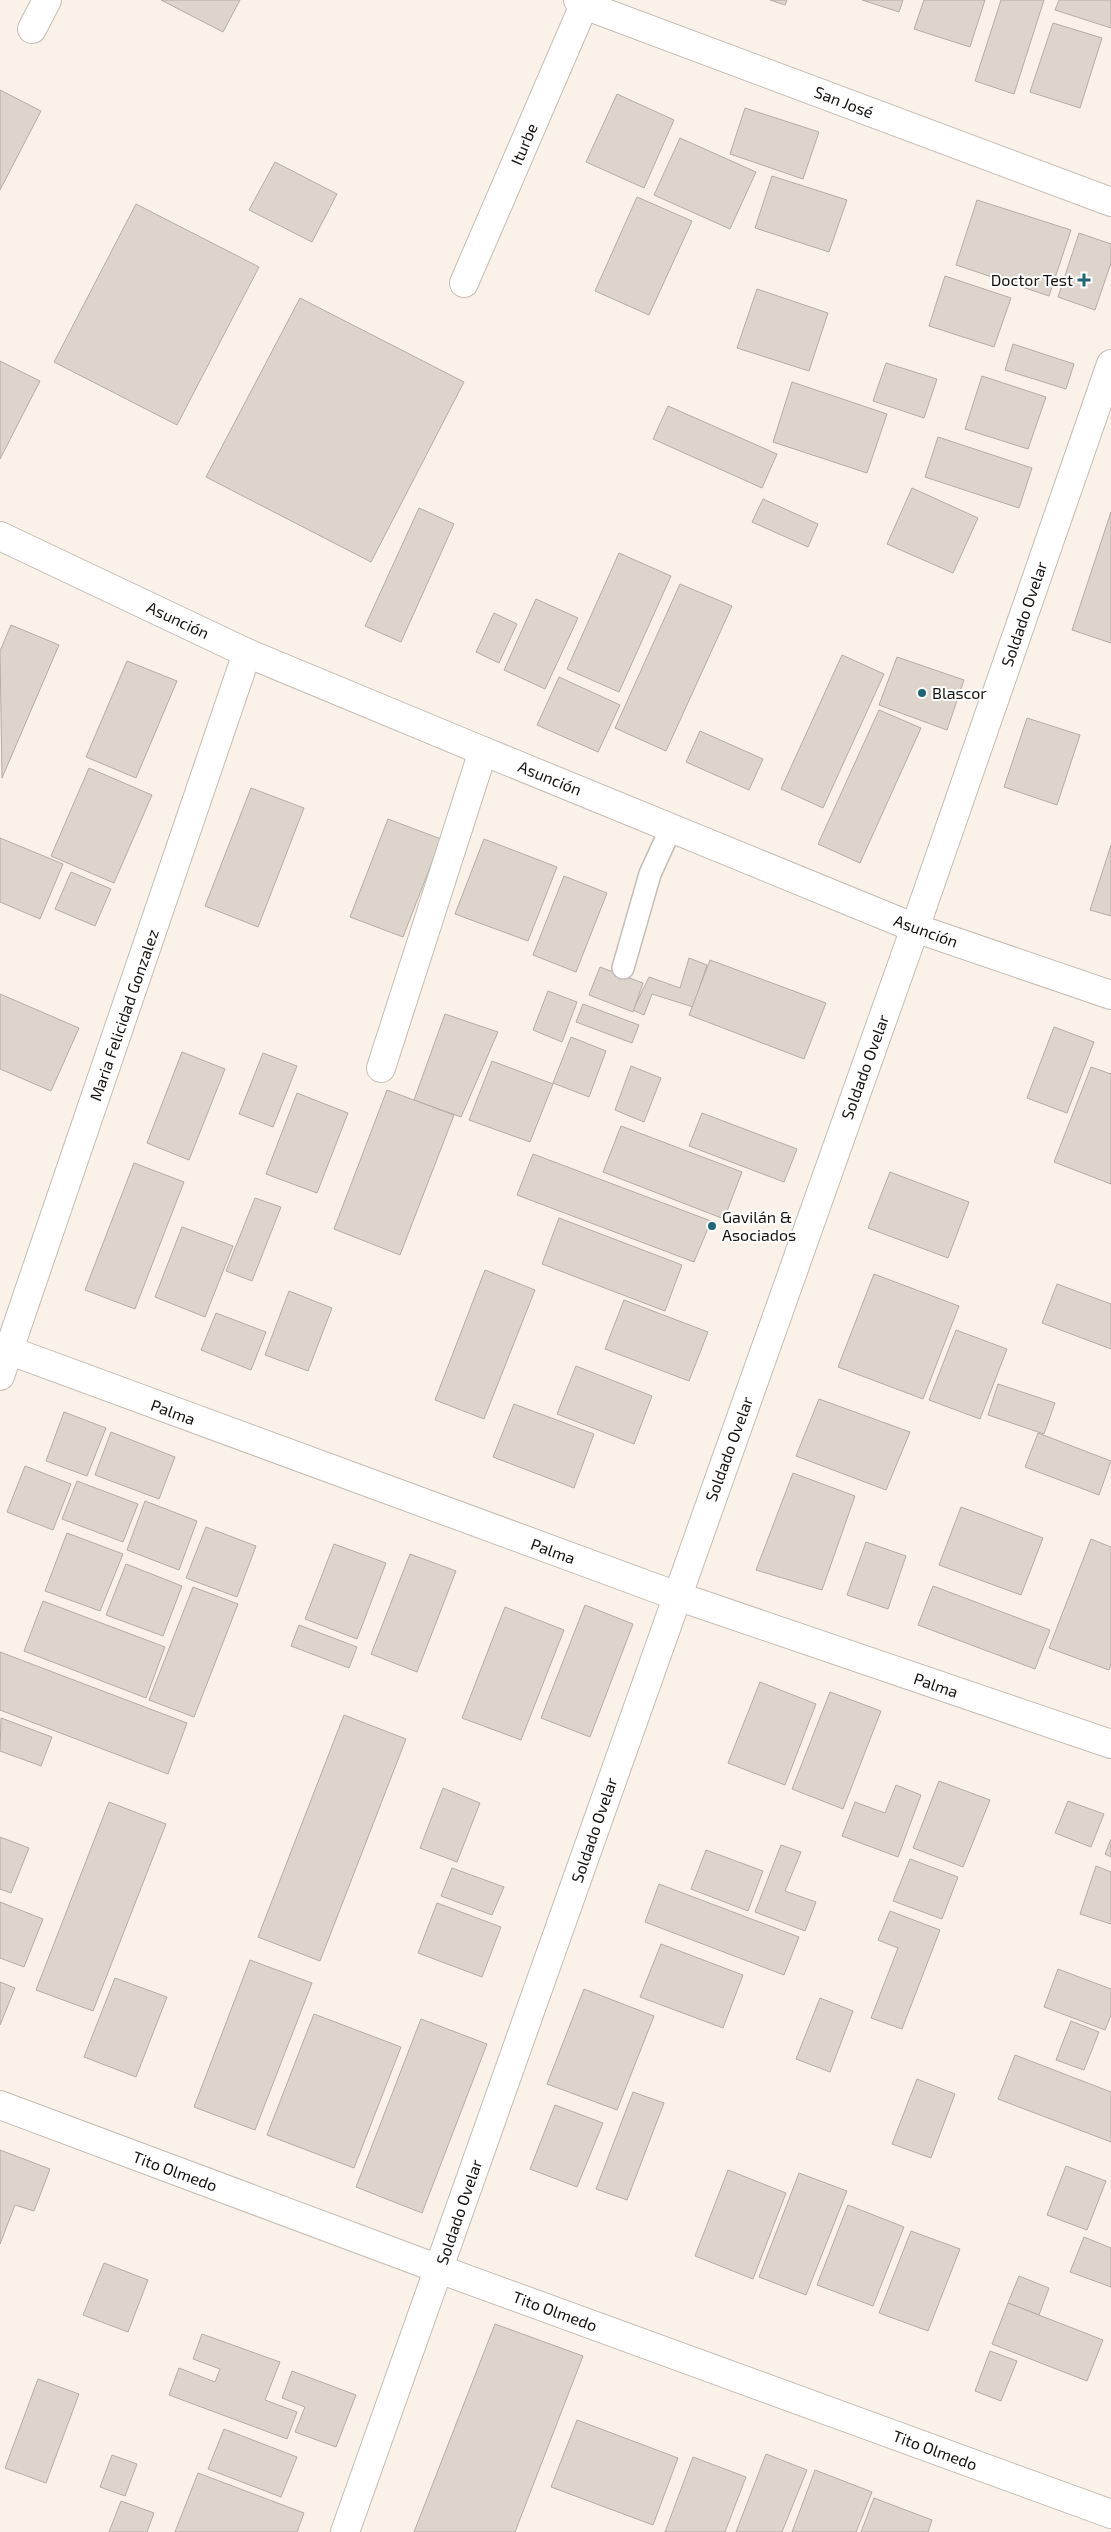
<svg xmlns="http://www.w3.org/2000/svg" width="1111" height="2532" viewBox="0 0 1111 2532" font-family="'Exo 2',sans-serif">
	<rect width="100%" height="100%" fill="#faf1e8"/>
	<g fill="#ddd4cb" stroke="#b5aca4">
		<polygon points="161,0 240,0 223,32"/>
		<polygon points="770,0 787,0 785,5"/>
		<polygon points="862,0 903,0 899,12"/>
		<polygon points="924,0 985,0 970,47 914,29"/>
		<polygon points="1001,0 1044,0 1014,94 975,81"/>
		<polygon points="1059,0 1111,0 1111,28 1055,10"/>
		<polygon points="1053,23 1102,38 1080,108 1030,92"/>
		<polygon points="0,90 41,111 0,190"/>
		<polygon points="617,94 674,120 644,188 586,162"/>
		<polygon points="745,108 819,132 803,179 730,154"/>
		<polygon points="680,138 756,172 730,229 654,195"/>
		<polygon points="275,162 337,194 312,242 249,210"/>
		<polygon points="772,176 847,200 829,252 755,228"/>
		<polygon points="637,197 692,221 649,315 595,291"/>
		<polygon points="977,200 1071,230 1049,296 956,265"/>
		<polygon points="136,204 259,267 177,425 54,362"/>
		<polygon points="1079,233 1111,244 1111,263 1095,310 1058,297"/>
		<polygon points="945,276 1011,298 994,347 929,326"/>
		<polygon points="757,289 828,313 809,371 737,348"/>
		<polygon points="300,298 464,382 371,562 206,477"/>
		<polygon points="1013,344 1074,364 1066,389 1005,370"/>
		<polygon points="0,361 40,381 0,459"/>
		<polygon points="886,363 937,379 924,418 873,401"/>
		<polygon points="982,376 1046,397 1028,449 965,429"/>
		<polygon points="792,382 887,414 867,473 773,442"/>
		<polygon points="668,406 777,454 762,488 653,439"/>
		<polygon points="938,437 1032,468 1019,508 925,477"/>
		<polygon points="912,488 978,518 953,573 887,544"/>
		<polygon points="763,499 818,524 808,547 752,522"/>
		<polygon points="419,508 454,524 401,642 365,626"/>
		<polygon points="1111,512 1111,643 1072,630"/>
		<polygon points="619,553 671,576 619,692 567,669"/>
		<polygon points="680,584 732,606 666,751 615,728"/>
		<polygon points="536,599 578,618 545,689 504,670"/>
		<polygon points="494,613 517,624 499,663 476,652"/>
		<polygon points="11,625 59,645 2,778 0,651"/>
		<polygon points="842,655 884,674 823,808 781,789"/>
		<polygon points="897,657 964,680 947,730 879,705"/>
		<polygon points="127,661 177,681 136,778 86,757"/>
		<polygon points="559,677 620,705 598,752 537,725"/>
		<polygon points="879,710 921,728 860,863 818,844"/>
		<polygon points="1027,718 1080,735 1057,805 1004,787"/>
		<polygon points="700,731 763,759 749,790 686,762"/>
		<polygon points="89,768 152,795 114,883 51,856"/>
		<polygon points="251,788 304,808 258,927 205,906"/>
		<polygon points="388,819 441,839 403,937 350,917"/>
		<polygon points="0,838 63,864 40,919 0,902"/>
		<polygon points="484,839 557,867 528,941 455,914"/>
		<polygon points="1111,845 1111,916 1090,910"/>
		<polygon points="71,872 111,889 95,926 55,909"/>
		<polygon points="564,876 607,893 576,972 533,955"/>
		<polygon points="689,958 707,965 693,1007 652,994 644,1015 633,1010 649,977 680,988"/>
		<polygon points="710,960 826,1003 804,1059 689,1015"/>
		<polygon points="600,967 643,983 633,1012 589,995"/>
		<polygon points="548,991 577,1002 562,1042 533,1030"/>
		<polygon points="0,994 79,1028 51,1091 0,1069"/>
		<polygon points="583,1004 639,1025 632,1043 576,1022"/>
		<polygon points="445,1014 498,1032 461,1117 414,1100"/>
		<polygon points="1054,1027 1094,1042 1067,1113 1027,1098"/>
		<polygon points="571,1037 606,1051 589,1097 553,1083"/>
		<polygon points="182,1052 225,1069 189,1160 147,1143"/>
		<polygon points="263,1053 297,1066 273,1127 239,1114"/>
		<polygon points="492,1061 553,1084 530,1142 469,1120"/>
		<polygon points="631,1066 661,1078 644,1122 615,1110"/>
		<polygon points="1091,1067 1111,1074 1111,1184 1054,1162"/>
		<polygon points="387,1090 454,1115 400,1255 334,1229"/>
		<polygon points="297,1093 348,1113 317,1193 266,1174"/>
		<polygon points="702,1113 797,1149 784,1182 689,1146"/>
		<polygon points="621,1126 742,1172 724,1219 603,1172"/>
		<polygon points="533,1154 711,1221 694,1262 517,1195"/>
		<polygon points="134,1163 184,1182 135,1309 85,1290"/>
		<polygon points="890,1172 969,1202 948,1258 868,1228"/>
		<polygon points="255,1198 281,1207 252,1281 226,1271"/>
		<polygon points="559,1218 682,1265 665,1311 542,1264"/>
		<polygon points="182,1227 233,1246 205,1317 155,1297"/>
		<polygon points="485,1270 535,1290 484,1419 435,1400"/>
		<polygon points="874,1274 959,1306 923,1399 838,1367"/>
		<polygon points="1057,1284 1111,1304 1111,1349 1042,1323"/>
		<polygon points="289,1291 332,1308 308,1371 265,1355"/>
		<polygon points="624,1300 708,1332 689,1381 605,1349"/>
		<polygon points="216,1313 266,1332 251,1370 201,1350"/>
		<polygon points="956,1330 1007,1349 980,1419 929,1400"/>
		<polygon points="576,1366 652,1396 634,1444 557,1414"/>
		<polygon points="998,1384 1055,1403 1044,1434 988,1415"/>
		<polygon points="819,1399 910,1432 886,1490 796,1456"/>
		<polygon points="514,1404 594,1434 574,1488 493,1457"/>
		<polygon points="64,1412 106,1428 87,1476 46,1461"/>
		<polygon points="111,1432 175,1457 159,1499 95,1475"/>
		<polygon points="1038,1433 1111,1461 1099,1495 1025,1467"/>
		<polygon points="25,1466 71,1484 53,1530 7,1512"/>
		<polygon points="793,1473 855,1496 822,1590 756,1570"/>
		<polygon points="77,1481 138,1504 123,1542 62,1519"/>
		<polygon points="145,1501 197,1521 179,1570 127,1550"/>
		<polygon points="961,1507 1043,1538 1021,1595 939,1565"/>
		<polygon points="206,1527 256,1546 237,1597 186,1578"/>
		<polygon points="67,1533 123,1554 100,1611 45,1591"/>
		<polygon points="1091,1539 1111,1547 1111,1664 1109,1670 1049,1648"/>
		<polygon points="866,1542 906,1556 888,1609 847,1595"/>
		<polygon points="334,1544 386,1563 357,1639 305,1619"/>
		<polygon points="410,1554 456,1571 417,1672 371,1654"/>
		<polygon points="126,1564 182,1586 163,1636 106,1615"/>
		<polygon points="933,1586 1050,1630 1035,1669 918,1625"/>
		<polygon points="193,1587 238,1604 194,1717 149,1700"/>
		<polygon points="43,1601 165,1647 146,1698 24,1651"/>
		<polygon points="585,1605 633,1624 590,1737 541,1718"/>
		<polygon points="505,1607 564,1630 521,1740 462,1718"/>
		<polygon points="299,1625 357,1647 349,1668 291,1646"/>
		<polygon points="0,1652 187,1723 168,1774 0,1710"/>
		<polygon points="760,1682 816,1704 785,1785 728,1763"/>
		<polygon points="830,1692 881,1711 843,1809 792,1789"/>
		<polygon points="344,1715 406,1739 320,1961 258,1937"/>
		<polygon points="1,1718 52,1737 41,1766 0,1751"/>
		<polygon points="939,1781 990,1800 963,1867 913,1848"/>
		<polygon points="896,1785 921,1795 898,1857 842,1836 855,1802 885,1813"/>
		<polygon points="443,1788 480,1803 457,1862 420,1848"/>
		<polygon points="1068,1801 1104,1814 1091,1847 1055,1833"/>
		<polygon points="109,1802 166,1824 93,2011 36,1990"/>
		<polygon points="0,1837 29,1848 11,1893 0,1889"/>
		<polygon points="1111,1839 1111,1857 1105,1854"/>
		<polygon points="781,1845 801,1852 785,1891 816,1902 805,1931 755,1912"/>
		<polygon points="706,1850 763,1871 748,1911 691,1889"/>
		<polygon points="910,1859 958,1877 942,1919 893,1901"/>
		<polygon points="1096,1866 1111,1872 1111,1924 1080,1914"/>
		<polygon points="452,1868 504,1887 492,1915 441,1896"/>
		<polygon points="659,1884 799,1937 784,1975 645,1922"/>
		<polygon points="0,1902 43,1919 24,1967 0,1958"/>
		<polygon points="437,1903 501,1927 482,1977 418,1953"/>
		<polygon points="890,1911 940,1930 902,2029 871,2018 898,1948 878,1940"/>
		<polygon points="661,1944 743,1975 723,2028 640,1997"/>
		<polygon points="250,1960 312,1983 255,2130 194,2107"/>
		<polygon points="1058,1969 1111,1989 1111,2015 1105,2030 1044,2007"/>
		<polygon points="115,1978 167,1997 136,2077 84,2057"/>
		<polygon points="0,1982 15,1988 0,2025"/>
		<polygon points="584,1989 654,2016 617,2110 547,2084"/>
		<polygon points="820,1998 853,2011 830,2072 796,2059"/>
		<polygon points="314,2014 401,2047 354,2168 267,2135"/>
		<polygon points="421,2019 487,2044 422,2213 356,2187"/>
		<polygon points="1071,2021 1099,2032 1084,2070 1056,2060"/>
		<polygon points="1015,2055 1111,2092 1111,2142 998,2099"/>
		<polygon points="917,2079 955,2094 931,2158 892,2144"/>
		<polygon points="633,2092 664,2103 627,2200 596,2189"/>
		<polygon points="555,2105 603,2123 577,2187 530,2169"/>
		<polygon points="0,2150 50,2169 34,2211 15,2205 0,2244"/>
		<polygon points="1066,2166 1106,2181 1087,2230 1047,2215"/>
		<polygon points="728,2170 786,2193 753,2279 695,2256"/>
		<polygon points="799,2173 847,2191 806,2295 759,2277"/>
		<polygon points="848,2205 904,2227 873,2306 817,2285"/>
		<polygon points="911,2231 960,2249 928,2331 879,2313"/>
		<polygon points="1084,2237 1111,2248 1111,2287 1070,2272"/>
		<polygon points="104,2263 148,2280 128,2332 83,2315"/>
		<polygon points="1019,2276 1049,2288 1039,2315 1008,2303"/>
		<polygon points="1008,2303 1103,2340 1087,2381 992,2344"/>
		<polygon points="495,2324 583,2356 515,2532 414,2532"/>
		<polygon points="202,2334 280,2362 265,2400 297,2412 287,2439 169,2395 179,2368 215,2382 220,2369 193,2359"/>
		<polygon points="990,2351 1017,2361 1001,2401 975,2391"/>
		<polygon points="292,2371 356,2395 336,2447 295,2432 305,2407 282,2398"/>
		<polygon points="38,2379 79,2394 46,2483 5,2468"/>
		<polygon points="577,2420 678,2458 653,2525 551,2487"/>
		<polygon points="224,2429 297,2457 281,2497 208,2469"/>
		<polygon points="766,2454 807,2470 782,2532 736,2532"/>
		<polygon points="112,2455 137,2464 125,2496 100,2487"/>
		<polygon points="693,2457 746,2477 725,2532 665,2532"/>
		<polygon points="815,2470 872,2492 856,2532 792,2532"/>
		<polygon points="198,2473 304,2513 297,2532 175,2532"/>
		<polygon points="874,2498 932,2520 928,2532 861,2532"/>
		<polygon points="121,2501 154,2513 147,2532 109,2532"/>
	</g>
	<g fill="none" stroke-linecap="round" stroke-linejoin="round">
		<g stroke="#c5bcb3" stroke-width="24">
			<polyline id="lane" points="623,968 650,874 671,828"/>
		</g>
		<g stroke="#c5bcb3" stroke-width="30">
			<g id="street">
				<polyline points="578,0 584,5 1111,202"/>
				<polyline points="32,29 47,0"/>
				<polyline points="464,283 584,5"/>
				<polyline points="0,536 247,653 483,751 915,928 1111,995"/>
				<polyline points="381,1068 483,751"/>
				<polyline points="0,1347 677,1596 1111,1744"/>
				<polyline points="0,1376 247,653"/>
				<polyline points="0,2105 439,2269 1111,2514"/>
			</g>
		</g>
		<g stroke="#c5bcb3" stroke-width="30">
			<polyline id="secondary" points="345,2532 915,928 1111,364"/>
		</g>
		<use href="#lane" stroke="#fff" stroke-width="21"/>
		<use href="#street" stroke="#fff" stroke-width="28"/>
		<use href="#secondary" stroke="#fff" stroke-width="28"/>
	</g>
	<g fill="#216677" stroke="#fff" stroke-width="2">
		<path d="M1081.5 272.5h5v5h5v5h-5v5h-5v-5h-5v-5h5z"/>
		<circle cx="922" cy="693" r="5"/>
		<circle cx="712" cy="1226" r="5"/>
	</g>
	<g text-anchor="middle" stroke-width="4" stroke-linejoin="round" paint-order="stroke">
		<g font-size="16" fill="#15120f" stroke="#fff">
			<text transform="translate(844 102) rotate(21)" y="6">San José</text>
			<text transform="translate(524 144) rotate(-67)" y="6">Iturbe</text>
			<text transform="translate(1024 614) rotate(-71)" y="6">Soldado Ovelar</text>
			<text transform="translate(178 620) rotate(25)" y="6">Asunción</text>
			<text transform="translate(550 778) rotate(22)" y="6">Asunción</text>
			<text transform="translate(926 931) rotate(20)" y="6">Asunción</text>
			<text transform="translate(124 1015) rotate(-71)" y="6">Maria Felicidad Gonzalez</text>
			<text transform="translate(865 1067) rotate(-70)" y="6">Soldado Ovelar</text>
			<text transform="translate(173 1412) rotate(20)" y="6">Palma</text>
			<text transform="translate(729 1449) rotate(-70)" y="6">Soldado Ovelar</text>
			<text transform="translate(553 1551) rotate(20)" y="6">Palma</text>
			<text transform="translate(936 1685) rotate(19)" y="6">Palma</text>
			<text transform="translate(594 1830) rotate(-71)" y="6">Soldado Ovelar</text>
			<text transform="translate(175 2171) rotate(20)" y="6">Tito Olmedo</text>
			<text transform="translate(459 2212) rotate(-71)" y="6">Soldado Ovelar</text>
			<text transform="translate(555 2311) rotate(20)" y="6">Tito Olmedo</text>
			<text transform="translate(935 2450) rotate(20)" y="6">Tito Olmedo</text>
		</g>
		<g font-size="16" fill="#15120f" stroke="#fff" text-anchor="start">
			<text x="1073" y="286" text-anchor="end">Doctor Test</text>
			<text x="932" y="699">Blascor</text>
			<text x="722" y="1223">Gavilán &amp;<tspan x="722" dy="18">Asociados</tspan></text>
		</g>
	</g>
</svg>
